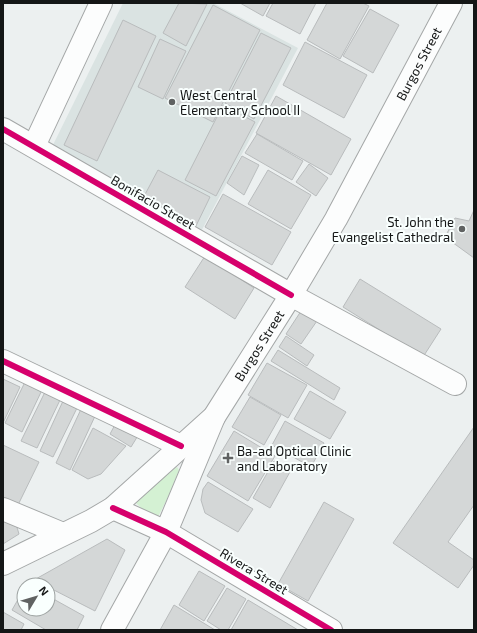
<svg xmlns="http://www.w3.org/2000/svg" width="477" height="633" viewBox="0 0 477 633" font-family="'Exo 2',sans-serif">
	<rect width="100%" height="100%" fill="#ecf0f0"/>
	<polygon fill="#dae3e2" points="123,3 213,3 298,48 196,241 48,155"/>
	<polygon fill="#d4f1d3" points="177,467 179,470 169,495 158,517 148,515 136,503 135,497"/>
	<g fill="#d4d7d7" stroke="#b9bcbd">
		<polygon points="179,3 207,4 186,46 163,33"/>
		<polygon points="240,3 270,3 263,16"/>
		<polygon points="273,3 316,3 300,34 266,16"/>
		<polygon points="327,3 363,3 369,6 340,59 307,40"/>
		<polygon points="213,5 260,30 213,122 165,98"/>
		<polygon points="370,9 399,25 373,73 343,56"/>
		<polygon points="123,20 156,36 97,161 64,145"/>
		<polygon points="261,33 291,48 254,119 225,103"/>
		<polygon points="160,39 186,51 163,99 138,87"/>
		<polygon points="305,42 367,75 344,118 283,85"/>
		<polygon points="276,96 351,139 331,175 256,133"/>
		<polygon points="223,105 255,122 216,196 185,180"/>
		<polygon points="257,134 303,161 292,180 245,153"/>
		<polygon points="242,156 259,165 244,195 227,183"/>
		<polygon points="309,164 328,178 316,196 296,182"/>
		<polygon points="158,170 210,197 194,230 141,202"/>
		<polygon points="268,170 311,195 291,229 248,204"/>
		<polygon points="223,194 291,232 272,265 205,227"/>
		<polygon points="474,210 474,258 445,237 455,218 469,221"/>
		<polygon points="205,256 254,288 235,319 185,287"/>
		<polygon points="360,279 441,329 423,357 343,307"/>
		<polygon points="303,308 319,318 301,344 286,334"/>
		<polygon points="286,336 314,355 307,366 279,347"/>
		<polygon points="278,350 340,388 334,400 271,361"/>
		<polygon points="267,363 307,385 288,418 248,395"/>
		<polygon points="3,379 20,387 3,423"/>
		<polygon points="25,382 42,390 22,432 5,423"/>
		<polygon points="310,391 346,412 330,439 294,419"/>
		<polygon points="45,392 60,400 37,448 21,441"/>
		<polygon points="250,397 281,415 264,445 232,427"/>
		<polygon points="63,401 77,408 53,457 40,451"/>
		<polygon points="82,407 96,414 70,470 56,463"/>
		<polygon points="117,421 139,434 131,447 110,434"/>
		<polygon points="285,421 324,443 311,467 272,445"/>
		<polygon points="474,427 474,505 448,542 474,560 474,565 458,588 393,543"/>
		<polygon points="93,428 126,446 101,474 88,479 72,470"/>
		<polygon points="234,431 275,456 248,501 207,476"/>
		<polygon points="3,445 39,462 17,507 3,501"/>
		<polygon points="274,461 291,470 270,508 253,498"/>
		<polygon points="208,482 253,509 238,532 205,513 201,500 203,489"/>
		<polygon points="324,502 354,519 308,601 278,584"/>
		<polygon points="3,518 16,524 19,534 3,544"/>
		<polygon points="107,539 125,550 95,611 48,587 48,585 44,585 34,580"/>
		<polygon points="199,571 225,586 204,621 179,605"/>
		<polygon points="227,588 246,599 228,630 221,630 207,621"/>
		<polygon points="24,589 24,609 48,609 48,596 84,616 77,630 46,630 12,610"/>
		<polygon points="248,600 298,630 231,630"/>
		<polygon points="174,605 215,630 160,630"/>
		<polygon points="3,612 24,624 21,630 3,630"/>
	</g>
	<g fill="none" stroke-linecap="round" stroke-linejoin="round">
		<g stroke="#a4a7a7" stroke-width="24">
			<g id="minor">
				<polyline points="3,129 291,295 455,384"/>
				<polyline points="34,146 101,3"/>
				<polyline points="3,361 181,446"/>
				<polyline points="113,508 166,532 331,630"/>
				<polyline points="3,509 63,534"/>
				<polyline points="112,630 166,532 214,417"/>
			</g>
		</g>
		<g stroke="#a4a7a7" stroke-width="24">
			<g id="major">
				<path id="s1" d="M3,564L91,521L113,508L214,417L291,295L336,219L451,3"/>
			</g>
		</g>
		<use href="#minor" stroke="#fcfdfd" stroke-width="22"/>
		<use href="#major" stroke="#fcfdfd" stroke-width="22"/>
		<g stroke="#f9fffe" stroke-width="8">
			<g id="cycleway">
				<polyline points="3,129 291,295"/>
				<polyline points="3,361 181,446"/>
				<polyline points="113,508 166,532 331,630"/>
			</g>
		</g>
		<use href="#cycleway" stroke="#d6006c" stroke-width="6"/>
	</g>
	<g fill="#606262" stroke="#f9fffe" stroke-width="1.5">
		<circle cx="172" cy="102" r="4"/>
		<circle cx="462" cy="229" r="4"/>
		<path d="M226 452h4v4h4v4h-4v4h-4v-4h-4v-4h4z"/>
	</g>
	<g text-anchor="middle" stroke-width="4" stroke-linejoin="round" paint-order="stroke">
		<g font-size="13" fill="#141616" stroke="#f9fffe">
			<text dy="5" stroke="none"><textPath href="#s1" startOffset="668">Burgos Street</textPath></text>
			<text transform="translate(153 202) rotate(30)" y="5">Bonifacio Street</text>
			<text dy="5" stroke="none"><textPath href="#s1" startOffset="344">Burgos Street</textPath></text>
			<text transform="translate(254 571) rotate(31)" y="5">Rivera Street</text>
		</g>
		<g font-size="13" fill="#141616" stroke="#f9fffe" text-anchor="start">
			<text x="180" y="100">West Central<tspan x="180" dy="15">Elementary School II</tspan></text>
			<text x="454" y="227" text-anchor="end">St. John the<tspan x="454" dy="15">Evangelist Cathedral</tspan></text>
			<text x="237" y="456">Ba-ad Optical Clinic<tspan x="237" dy="15">and Laboratory</tspan></text>
		</g>
	</g>
	<rect width="477" height="633" fill="none" stroke="#141616" stroke-width="8"/>
	<g transform="translate(36 597) rotate(52)"><circle r="19" fill="#f9fffe" stroke="#9da2a1"/>
	<path d="M0-3L7 15L0 10L-7 15Z" fill="#606262"/>
	<text y="-6" font-size="11" font-weight="bold" text-anchor="middle" fill="#141616">N</text>
	</g>
</svg>
